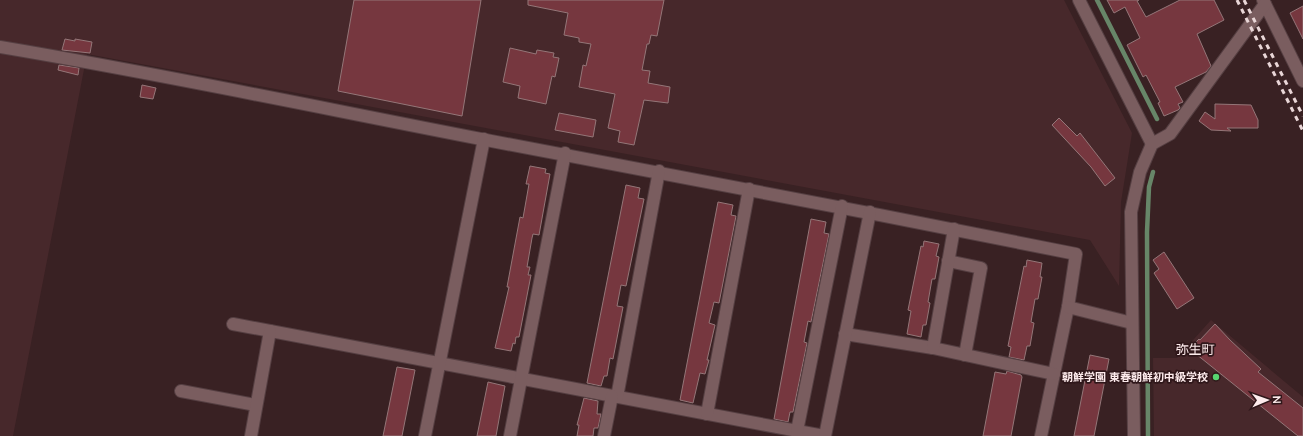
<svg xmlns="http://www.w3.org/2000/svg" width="1303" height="436" viewBox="0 0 1303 436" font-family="'Nunito Sans','Noto Sans JP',sans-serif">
	<rect width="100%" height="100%" fill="#392123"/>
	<g fill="#47282b">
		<polygon points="0,0 1064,0 1132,133 1121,202 1119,286 1090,240 87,54 13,436 0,436"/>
		<polygon points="1211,320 1303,397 1303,436 1154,436 1153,358 1177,358"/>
	</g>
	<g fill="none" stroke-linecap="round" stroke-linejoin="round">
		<g stroke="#678668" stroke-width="4.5">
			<polyline points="1097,0 1157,119"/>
			<polyline points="1148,436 1147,232 1149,187 1153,172"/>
		</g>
	</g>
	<g fill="#76373f" stroke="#947678">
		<polygon points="354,0 481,0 462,116 338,91"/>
		<polygon points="528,0 664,0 657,36 651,35 649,44 647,44 642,70 650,71 648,83 670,87 668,103 644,100 634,145 618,142 620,131 608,128 615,94 579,87 583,65 586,66 591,44 579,42 579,38 564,35 568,13 528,5"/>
		<polygon points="1107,0 1139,0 1137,1 1146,17 1180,0 1214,0 1224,20 1197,34 1211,66 1206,72 1175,87 1183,102 1178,104 1180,108 1178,110 1164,116 1158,103 1160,102 1146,75 1143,77 1127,45 1140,38 1125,7 1114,13"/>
		<polygon points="1303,6 1303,39 1290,13"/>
		<polygon points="65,39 75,41 75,39 92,42 90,53 62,50"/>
		<polygon points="510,48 536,54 537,50 554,53 553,57 559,58 555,77 552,76 546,104 518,98 520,86 503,82"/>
		<polygon points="59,65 79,68 78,75 58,70"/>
		<polygon points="142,85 156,88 153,99 140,97"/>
		<polygon points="1215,104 1251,105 1258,120 1258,128 1227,128 1231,131 1211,130 1199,121 1205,112 1215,119"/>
		<polygon points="559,113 596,120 593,137 555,130"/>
		<polygon points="1059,118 1077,136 1080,133 1115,178 1105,186 1091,167 1052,125"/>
		<polygon points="530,166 546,169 545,173 550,174 539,235 533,234 532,238 527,267 530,267 528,275 531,275 519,337 516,337 515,344 513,343 511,351 495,348 509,287 507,287 520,217 523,218 529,184 526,184"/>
		<polygon points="626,185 640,188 638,198 644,199 626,286 621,285 617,306 623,307 613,359 610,358 607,376 604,376 601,386 587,383"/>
		<polygon points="718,202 733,205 731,215 736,216 719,303 714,302 709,323 715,325 707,360 709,360 705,374 700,373 693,403 680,400"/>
		<polygon points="811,219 826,222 824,233 829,234 811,322 808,321 804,342 807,343 793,412 790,412 788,422 774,419"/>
		<polygon points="924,241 939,244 936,256 939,257 935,279 932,279 928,302 930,303 926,325 923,325 921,337 907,334 911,311 908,310 921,246 923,247"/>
		<polygon points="1164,252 1194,298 1177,309 1154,273 1159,269 1153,260"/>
		<polygon points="1027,260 1042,263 1040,277 1042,277 1038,299 1035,299 1031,322 1034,323 1030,346 1027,346 1024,360 1009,357 1011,347 1008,346 1024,266 1026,267"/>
		<polygon points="1215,324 1230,340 1261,369 1258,372 1303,408 1303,436 1298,436 1196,354 1197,351 1191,347 1199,339 1200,340"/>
		<polygon points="1090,355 1109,359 1094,436 1074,436"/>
		<polygon points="397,367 415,370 402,436 383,436"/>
		<polygon points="1007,371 1021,375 1022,377 1011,436 983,436 995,372 1006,374"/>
		<polygon points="488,382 505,386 496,436 477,436"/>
		<polygon points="584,398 598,401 597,414 601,414 598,428 594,428 593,436 577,436 579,425 577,425"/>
	</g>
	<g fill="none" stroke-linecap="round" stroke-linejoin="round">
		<g stroke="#553f42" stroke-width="14">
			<g id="minor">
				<polyline points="1079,0 1152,144"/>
				<polyline points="1263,0 1303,81"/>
				<path d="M0,47C161,74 321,108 481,139C680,176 878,214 1076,254L1068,307L1041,436"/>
				<polyline points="948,261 981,268 965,355"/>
				<polyline points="1068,307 1132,323"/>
				<polyline points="233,324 824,436"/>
				<polyline points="845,334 933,348 1054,374"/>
				<polyline points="933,348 954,229"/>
				<polyline points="181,391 256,405"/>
				<polyline points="617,397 659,171"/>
				<polyline points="707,414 749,189"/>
				<polyline points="797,431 842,206"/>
				<polyline points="251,436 270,331"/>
				<polyline points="425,436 484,139"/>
				<polyline points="510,436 565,153"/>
				<polyline points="604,436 612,396"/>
				<polyline points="825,436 870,212"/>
				<polyline points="1134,436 1131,212 1140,172 1152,144 1170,134 1265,4"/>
			</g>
		</g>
		<use href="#minor" stroke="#7a5d5f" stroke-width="12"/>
		<g stroke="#e9d6d7" stroke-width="3" stroke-dasharray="5 5" stroke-linecap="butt">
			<polyline points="1237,0 1303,131"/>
			<polyline points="1244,0 1303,116"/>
		</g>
	</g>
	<circle fill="#58d570" stroke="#2f171a" stroke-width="1.5" cx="1216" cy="377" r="4"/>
	<g text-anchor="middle" stroke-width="3.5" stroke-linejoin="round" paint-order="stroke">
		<g font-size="11" font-weight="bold" fill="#fdebec" stroke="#2f171a" text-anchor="end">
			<text x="1208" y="381">朝鮮学園 東春朝鮮初中級学校</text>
		</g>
		<g font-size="13" fill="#fdebec" stroke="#2f171a">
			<text x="1195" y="354">弥生町</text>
		</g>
	</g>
	<g transform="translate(1267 400) rotate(88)" stroke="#2f171a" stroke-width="3" paint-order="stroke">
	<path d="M0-3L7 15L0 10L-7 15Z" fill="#fdebec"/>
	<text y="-6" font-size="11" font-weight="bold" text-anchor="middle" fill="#fdebec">N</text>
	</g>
</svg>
